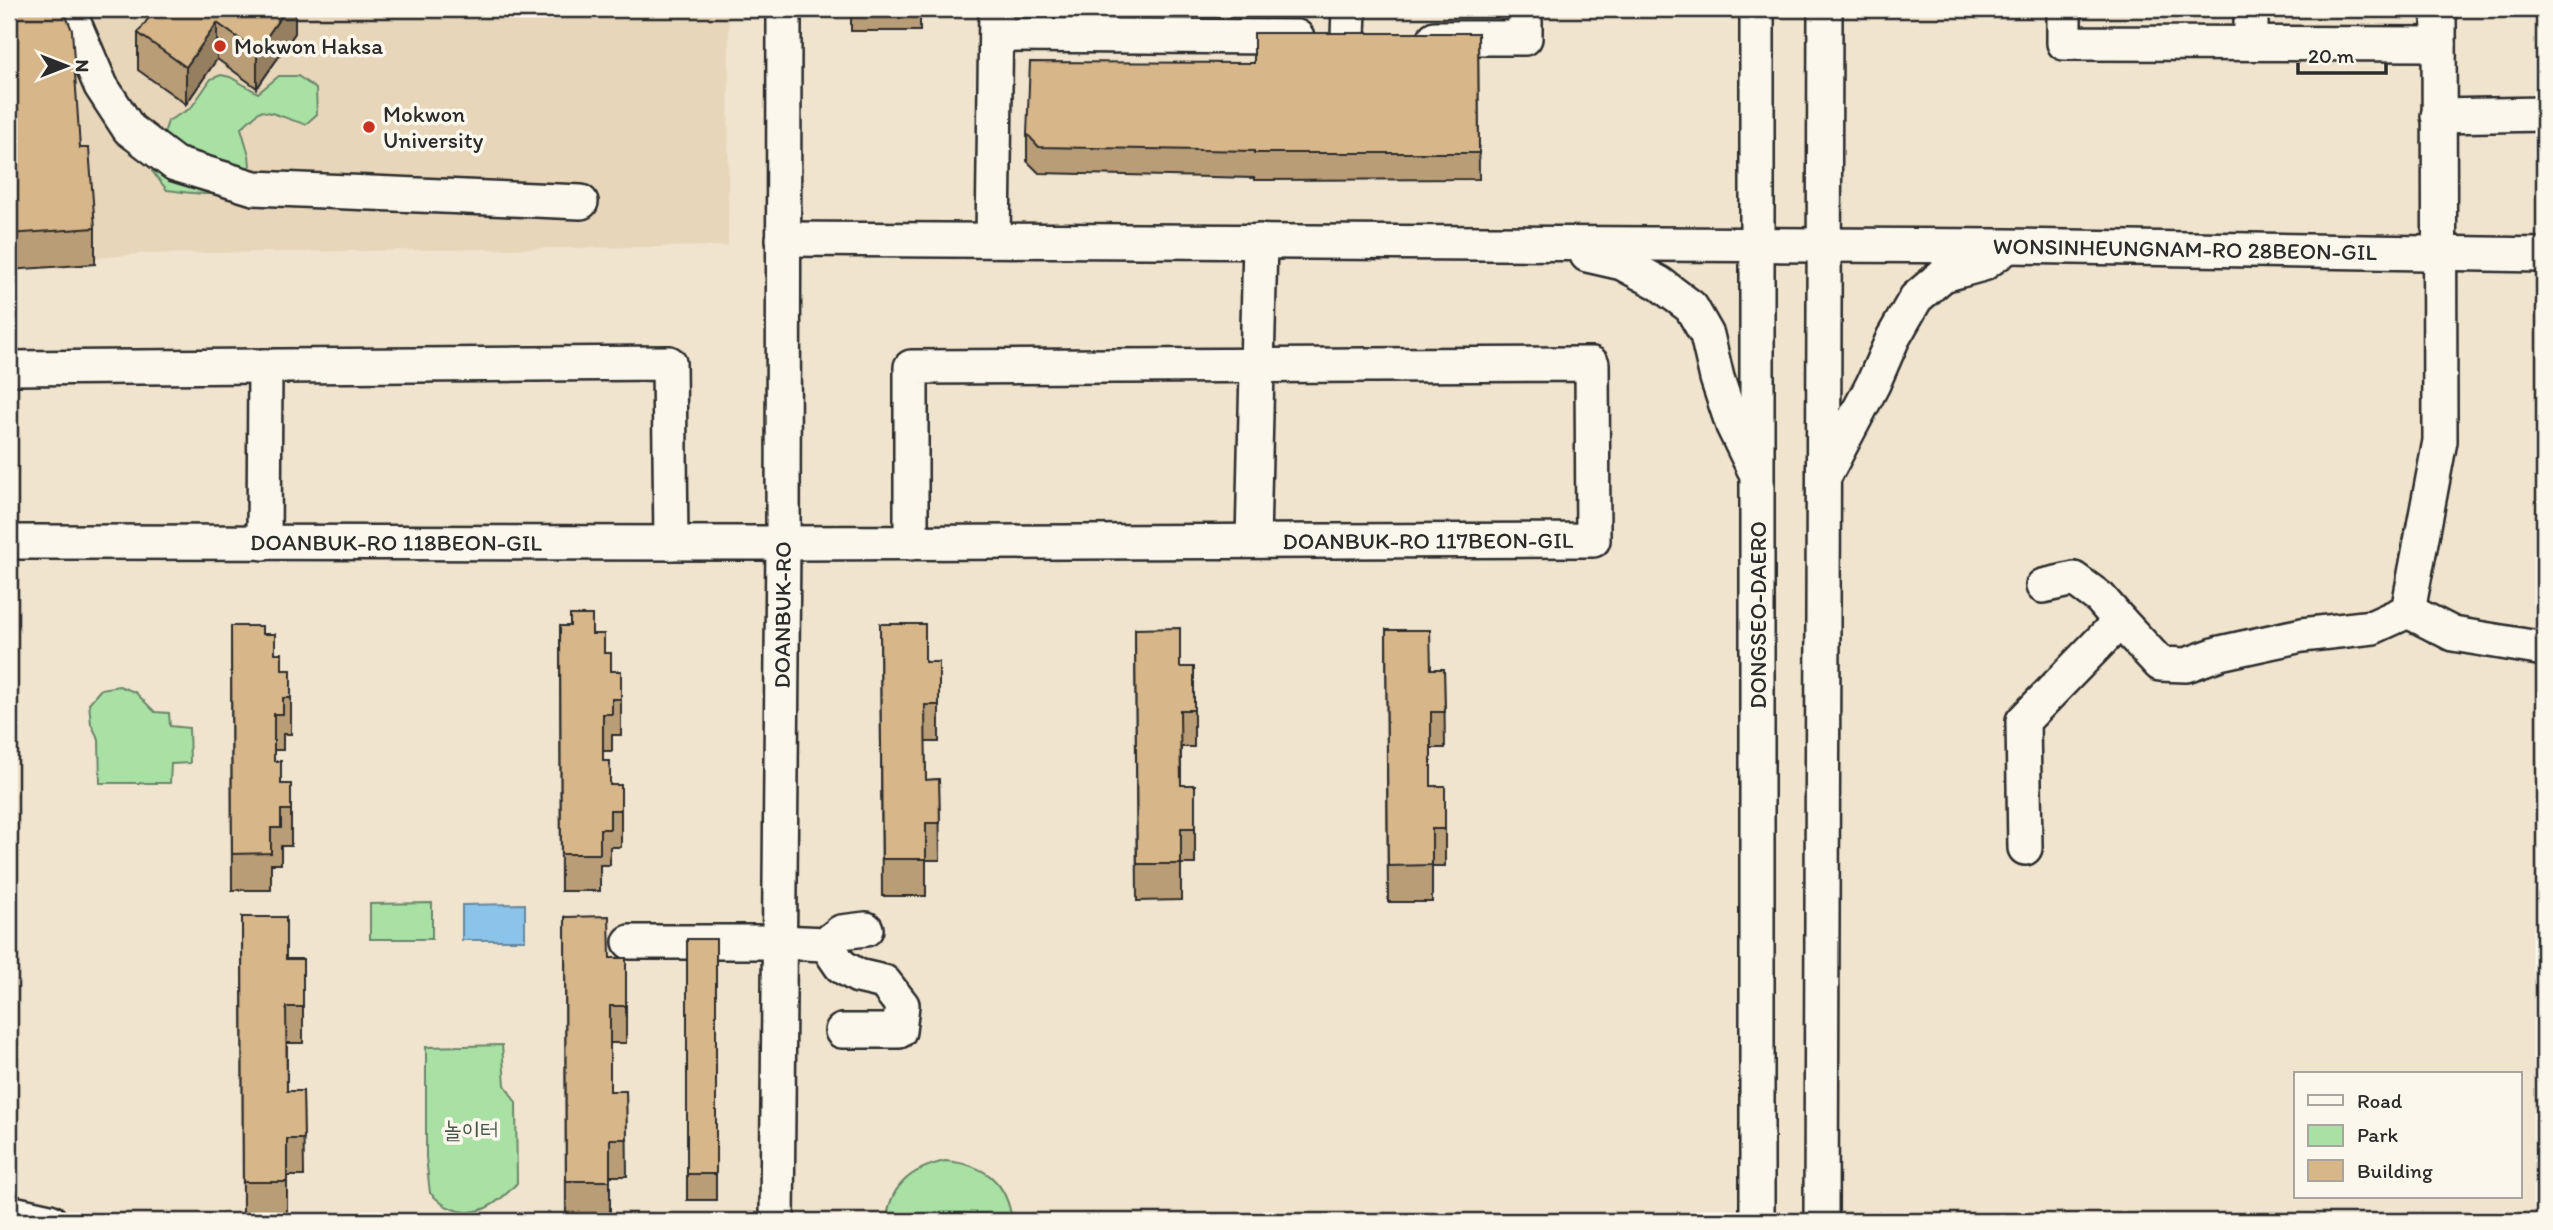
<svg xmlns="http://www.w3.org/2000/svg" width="2553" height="1230" viewBox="0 0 2553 1230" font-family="Itim,'Poor Story',sans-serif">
	<rect width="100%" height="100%" fill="#f0e4cf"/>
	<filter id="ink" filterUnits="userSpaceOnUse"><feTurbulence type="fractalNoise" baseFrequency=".0143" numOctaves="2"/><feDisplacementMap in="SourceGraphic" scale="14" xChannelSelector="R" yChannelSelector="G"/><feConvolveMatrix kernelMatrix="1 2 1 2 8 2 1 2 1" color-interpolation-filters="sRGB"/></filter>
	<g filter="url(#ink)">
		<polygon fill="#e8d6ba" points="9,9 729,9 728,246 141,254 9,266"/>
		<g fill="#a9e1a5" stroke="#6a8668" stroke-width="2">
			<path d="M221,75L230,77L258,93L279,76H298L316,89L317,114L306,124C289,121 277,112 260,111L241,128L249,155L251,178C233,202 193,193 167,190L152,171L168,121L191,108L211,79Z"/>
			<polygon points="119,686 135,692 155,712 169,713 170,726 189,728 190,763 171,764 170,783 100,783 99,740 91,724 89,703 101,689"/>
			<polygon points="432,903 432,939 370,939 370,904"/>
			<path d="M502,1045L505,1085L516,1103L517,1183C499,1203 476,1221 448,1207C441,1204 435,1197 430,1193L426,1157V1047Z"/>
			<path d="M945,1161C984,1164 1007,1181 1012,1221H887C889,1185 913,1168 945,1161Z"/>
		</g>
		<polygon fill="#8bc4ea" stroke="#65879e" stroke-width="2" points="525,904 525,940 462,940 462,905"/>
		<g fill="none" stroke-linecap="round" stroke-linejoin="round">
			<g stroke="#2b2b2b" stroke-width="38">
				<g id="minor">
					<polyline points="68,9 101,86 129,129 175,164 254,188 581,202"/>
					<polyline points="2064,9 2064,43 2439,44"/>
					<polyline points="996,35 1297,37"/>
					<polyline points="1348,37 1349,9"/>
					<polyline points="1435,38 1525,38 1525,9"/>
					<polyline points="2251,43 2251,9"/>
					<polyline points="2438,116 2544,114"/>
					<path id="s1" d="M783,239L2008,246L2544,255"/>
					<polyline points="993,240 996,9"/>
					<polyline points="1587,255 1622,263 1659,283 1691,307 1707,335 1717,378 1733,426 1754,469"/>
					<polyline points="9,368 669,363 671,543"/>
					<polyline points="1826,473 1873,384 1893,338 1916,298 1943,275 1983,264 2004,249"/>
					<polyline points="1253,541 1260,241"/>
					<path id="s2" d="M9,542L783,543L1593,540L1592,364L911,367V543"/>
					<polyline points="264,543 265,366"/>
					<polyline points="2043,586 2074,579 2100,598 2120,621"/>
					<polyline points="2408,611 2453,634 2544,649"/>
					<polyline points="2025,848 2023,721 2120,621 2160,664 2186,665 2220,653 2302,635 2373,627 2408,611 2440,441 2439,9"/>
					<polyline points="630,942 780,942 826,944 841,966 858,976 884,982 902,1005 899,1031 842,1031"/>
					<polyline points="826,944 841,932 866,929"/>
					<polyline points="9,1212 50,1221"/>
					<path id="s3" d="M777,1221L783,543L784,9"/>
					<polyline points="1757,1221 1757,9"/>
					<polyline points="1821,1221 1825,9"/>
				</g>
			</g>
			<use href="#minor" stroke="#fbf7ec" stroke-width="33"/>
		</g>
		<g fill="#b99d77" stroke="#2b2b2b" stroke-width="2">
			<polygon points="9,9 80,148 95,228 95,264 9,270"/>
			<polygon points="295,9 295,33 257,88 217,59 186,104 138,70 138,33"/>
			<rect x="851" y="9" width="69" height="22"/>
			<polygon points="1478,33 1479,179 1254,180 1254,178 1039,173 1027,161 1027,134 1254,63"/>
			<polygon points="880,624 925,662 939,662 939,742 925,742 926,780 939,779 940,860 926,860 926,896 882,896"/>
			<polygon points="231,626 262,634 275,653 282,670 291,670 291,734 283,734 283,750 274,750 274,761 281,784 291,784 291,846 281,846 281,864 271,864 271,890 232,890"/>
			<polygon points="560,626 592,634 611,671 621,671 621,735 612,735 612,751 603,751 603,761 610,785 621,785 621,847 610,847 610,865 600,865 600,891 561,891"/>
			<polygon points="1135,629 1180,667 1194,667 1194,747 1181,747 1181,785 1195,785 1195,864 1181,864 1181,900 1137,901"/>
			<polygon points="1386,630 1431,669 1444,669 1445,748 1431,748 1431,786 1445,786 1445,866 1432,866 1432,902 1388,902"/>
			<polygon points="242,917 286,959 303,959 303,1043 287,1043 287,1091 303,1091 304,1176 287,1176 287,1218 243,1218"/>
			<polygon points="565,917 610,958 626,958 626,1043 610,1043 610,1091 626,1091 627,1176 610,1176 610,1218 566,1218"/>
			<rect x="687" y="939" width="29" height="261"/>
		</g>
		<g fill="#967f61" stroke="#2b2b2b" stroke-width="2">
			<polygon points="286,9 295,9 295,33 257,88 257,51"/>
			<polygon points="217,23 217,59 186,104 186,67"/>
		</g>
		<g fill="#d7b68a" stroke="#2b2b2b" stroke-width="2">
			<polygon points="9,9 63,9 72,30 80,148 89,148 95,228 9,234"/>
			<polygon points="155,9 286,9 257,51 217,23 186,67 138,33"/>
			<polygon points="851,9 920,9 920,10 851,11"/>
			<polygon points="1254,33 1478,33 1479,153 1254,153 1254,151 1039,147 1027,134 1030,62 1254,63"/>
			<polygon points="570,615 592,615 592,634 604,634 604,653 611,653 611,671 621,671 621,699 612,699 612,714 603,714 603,761 610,761 610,785 621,785 621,810 610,810 610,829 600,829 600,854 561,854 560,626 570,626"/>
			<polygon points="880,624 925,624 925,662 939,662 939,705 925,705 926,780 939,779 940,823 926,823 926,859 882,859"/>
			<polygon points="231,626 262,626 262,634 275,634 275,653 282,653 282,670 291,670 291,698 283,698 283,714 274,714 274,761 281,761 281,784 291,784 291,810 281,810 281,828 271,828 271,853 232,854"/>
			<polygon points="1180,628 1180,667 1194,667 1194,710 1180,710 1181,785 1195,785 1195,828 1181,828 1181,864 1137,864 1135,629"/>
			<polygon points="1386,630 1430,630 1431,669 1444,669 1445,712 1431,712 1431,786 1445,786 1445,829 1432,829 1432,865 1388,866"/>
			<polygon points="609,916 610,958 626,958 626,1006 610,1006 610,1091 626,1091 627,1139 610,1139 610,1181 566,1181 565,917"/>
			<polygon points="242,917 286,917 286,959 303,959 303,1007 286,1007 287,1091 303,1091 304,1139 287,1139 287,1182 243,1182"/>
			<rect x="687" y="939" width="29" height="235"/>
		</g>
	</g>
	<g fill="#c8321e" stroke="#fbf7ec" stroke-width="2.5">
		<circle cx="220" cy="46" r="7"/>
		<circle cx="369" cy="127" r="7"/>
	</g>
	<g text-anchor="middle" stroke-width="7" stroke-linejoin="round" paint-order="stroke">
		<g font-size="23" fill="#2b2b2b" stroke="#fbf7ec" text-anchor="start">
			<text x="234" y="54">Mokwon Haksa</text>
			<text x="383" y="122">Mokwon<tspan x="383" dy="26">University</tspan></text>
		</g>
		<g font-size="23" fill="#2b2b2b" stroke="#fbf7ec">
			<text dy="8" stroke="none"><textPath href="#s1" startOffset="1402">WONSINHEUNGNAM-RO 28BEON-GIL</textPath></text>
			<text dy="8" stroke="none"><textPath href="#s2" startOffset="1419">DOANBUK-RO 117BEON-GIL</textPath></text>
			<text dy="8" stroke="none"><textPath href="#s2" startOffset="387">DOANBUK-RO 118BEON-GIL</textPath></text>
			<text dy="8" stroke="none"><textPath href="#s3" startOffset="606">DOANBUK-RO</textPath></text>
			<text transform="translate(1758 615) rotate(-90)" y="8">DONGSEO-DAERO</text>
		</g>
		<g font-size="23" fill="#4a584a" stroke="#fbf7ec">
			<text x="471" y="1138">놀이터</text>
		</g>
	</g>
	<rect width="2553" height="1230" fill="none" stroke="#fbf7ec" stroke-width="35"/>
	<rect x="18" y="18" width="2518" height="1195" fill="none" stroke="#2b2b2b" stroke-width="2.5" filter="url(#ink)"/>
	<rect x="2294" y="1072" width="228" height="126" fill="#fbf7ec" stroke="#a8a59f" stroke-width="2"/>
	<rect x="2308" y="1095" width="35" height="10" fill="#fbf7ec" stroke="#a8a59f" stroke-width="2"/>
	<text x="2357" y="1108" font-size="21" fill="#2b2b2b">Road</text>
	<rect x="2308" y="1125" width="35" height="21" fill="#a9e1a5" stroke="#a8a59f" stroke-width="2"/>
	<text x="2357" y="1142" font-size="21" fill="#2b2b2b">Park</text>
	<rect x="2308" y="1160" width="35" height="21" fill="#d7b68a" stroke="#a8a59f" stroke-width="2"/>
	<text x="2357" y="1178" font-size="21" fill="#2b2b2b">Building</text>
	<g transform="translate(66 66) rotate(90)" stroke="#fbf7ec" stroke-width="5" paint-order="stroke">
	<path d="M0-5L12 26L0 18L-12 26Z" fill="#2b2b2b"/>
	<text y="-10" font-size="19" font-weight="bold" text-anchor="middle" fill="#2b2b2b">N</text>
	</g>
	<path d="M2298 63v10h88v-10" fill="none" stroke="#2b2b2b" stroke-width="3.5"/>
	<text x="2308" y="63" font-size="21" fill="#2b2b2b" stroke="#fbf7ec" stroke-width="5" paint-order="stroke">20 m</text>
</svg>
